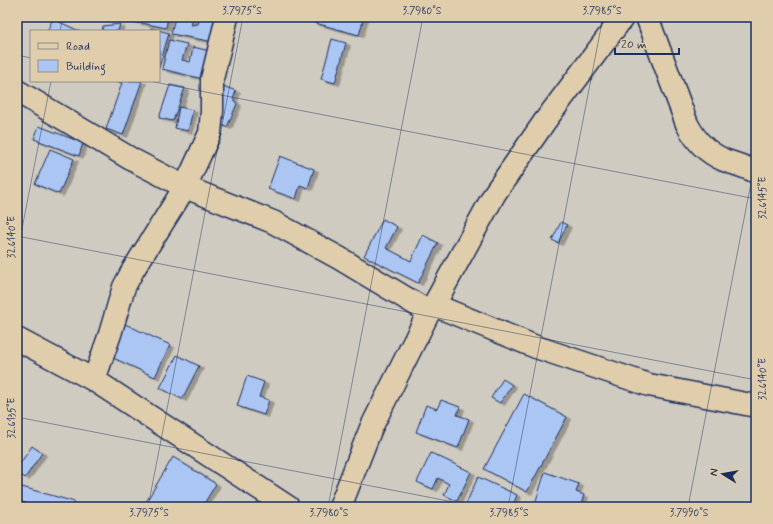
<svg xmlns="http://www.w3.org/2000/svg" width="773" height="524" viewBox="0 0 773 524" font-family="Mynerve,sans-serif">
	<defs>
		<filter id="shadow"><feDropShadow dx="4.5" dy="2.5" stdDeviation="0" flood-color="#0004"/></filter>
	</defs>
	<rect width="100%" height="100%" fill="#d0cbc1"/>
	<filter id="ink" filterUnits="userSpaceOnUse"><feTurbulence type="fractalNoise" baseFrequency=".025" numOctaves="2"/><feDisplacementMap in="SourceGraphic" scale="8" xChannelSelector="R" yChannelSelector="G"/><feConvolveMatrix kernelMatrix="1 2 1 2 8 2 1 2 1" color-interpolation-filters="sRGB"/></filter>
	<g filter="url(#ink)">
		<g fill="#acc6f4" stroke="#1b2f5e" filter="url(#shadow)">
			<polygon points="113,17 168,17 166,28"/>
			<polygon points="175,17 193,17 191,25 198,24 200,17 219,17 214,42 171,34"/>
			<polygon points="317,17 364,17 359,35 315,23"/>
			<polygon points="53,19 79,31 47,31"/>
			<polygon points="120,24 118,31 102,31 103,26"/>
			<polygon points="151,28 169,33 159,68 159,31 150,31"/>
			<polygon points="332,39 346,43 335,83 321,79"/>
			<polygon points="169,40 187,44 182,60 190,62 193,47 210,51 203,79 162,69"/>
			<polygon points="116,81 142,81 123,135 106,129 122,83"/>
			<polygon points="218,84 236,91 233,99 237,104 227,127 203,118"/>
			<polygon points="170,85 185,88 173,121 159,118"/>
			<polygon points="179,107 193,110 188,131 175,128"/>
			<polygon points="39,126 83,143 79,156 34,139"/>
			<polygon points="50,149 74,159 59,194 35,184"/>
			<polygon points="280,156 314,169 308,188 300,185 296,199 268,189"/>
			<polygon points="383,219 397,227 386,248 411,261 423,235 438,243 418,283 364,256"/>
			<polygon points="561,222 567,225 558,243 552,240"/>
			<polygon points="125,324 170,345 155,377 111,357"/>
			<polygon points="177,355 199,366 182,399 160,388"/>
			<polygon points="247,376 264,382 259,397 269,400 264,415 237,406"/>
			<polygon points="503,379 512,385 500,403 491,398"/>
			<polygon points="524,394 567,417 527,492 484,469"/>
			<polygon points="441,400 460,407 457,415 469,419 458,448 416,432 426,405 437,409"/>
			<polygon points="32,446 42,453 25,478 17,472 17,468"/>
			<polygon points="431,453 471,472 457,501 444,495 449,484 438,478 433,489 417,482"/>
			<polygon points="173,457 216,484 202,507 143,507"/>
			<polygon points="545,472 579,484 576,492 584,495 580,507 534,507"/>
			<polygon points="478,477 517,495 512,507 473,507 466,504"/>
			<polygon points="22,487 75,502 73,507 40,507 18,501"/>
		</g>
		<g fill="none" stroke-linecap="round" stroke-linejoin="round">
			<g stroke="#1b2f5e" stroke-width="25">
				<g id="minor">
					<path d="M647,17L687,124C696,141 706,152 724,160C735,164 746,167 756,172"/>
					<polyline points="17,91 131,159 185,187 273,222 339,258 429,312"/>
					<polyline points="434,305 536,347 649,385 756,406"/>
					<polyline points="17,339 94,380 288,507"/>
					<polyline points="94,380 110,334 124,287 133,270 185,187 210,133 212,111 212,79 227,17"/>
					<polyline points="340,507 371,428 429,312 434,305 495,193 545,121 623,17"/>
				</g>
			</g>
			<use href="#minor" stroke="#e0cdab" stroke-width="22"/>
		</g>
	</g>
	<path fill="none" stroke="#1b2f5e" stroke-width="1" stroke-opacity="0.45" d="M750,17L756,18M60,31L63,17M17,55L31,58M149,81L756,199M17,236L756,380M17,254L51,81M17,417L479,507M148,507L243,17M328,507L423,17M508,507L603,17M688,507L756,157"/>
	<rect width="773" height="524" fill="none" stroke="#e0cdab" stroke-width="44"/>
	<rect x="30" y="30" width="130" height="52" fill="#e0cdab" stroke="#918e8c"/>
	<rect x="38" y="43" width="20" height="6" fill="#e0cdab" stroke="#918e8c"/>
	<text x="66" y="50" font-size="12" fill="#1b2f5e">Road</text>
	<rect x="38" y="60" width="20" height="12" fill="#acc6f4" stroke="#918e8c"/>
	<text x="66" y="70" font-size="12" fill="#1b2f5e">Building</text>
	<g transform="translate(723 474) rotate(281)" stroke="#e0cdab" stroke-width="3" paint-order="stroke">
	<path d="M0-3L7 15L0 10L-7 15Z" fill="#1b2f5e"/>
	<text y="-6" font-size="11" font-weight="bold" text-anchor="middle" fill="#1b2f5e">N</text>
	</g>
	<path d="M615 48v6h64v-6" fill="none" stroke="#1b2f5e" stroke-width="2"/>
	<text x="621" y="48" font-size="12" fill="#1b2f5e" stroke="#e0cdab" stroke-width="3" paint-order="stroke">20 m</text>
	<rect x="22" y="22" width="729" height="480" fill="none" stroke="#1b2f5e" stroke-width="1.5"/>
	<g font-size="10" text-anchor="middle" fill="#1b2f5e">
		<text x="242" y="14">3.7975°S</text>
		<text x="422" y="14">3.7980°S</text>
		<text x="602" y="14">3.7985°S</text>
		<text transform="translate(762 198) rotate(-90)" y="4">32.6145°E</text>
		<text transform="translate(11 237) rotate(-90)" y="4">32.6140°E</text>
		<text transform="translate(762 379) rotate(-90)" y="4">32.6140°E</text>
		<text transform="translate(11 418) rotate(-90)" y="4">32.6135°E</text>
		<text x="149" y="516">3.7975°S</text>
		<text x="329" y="516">3.7980°S</text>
		<text x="509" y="516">3.7985°S</text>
		<text x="689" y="516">3.7990°S</text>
	</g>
</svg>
